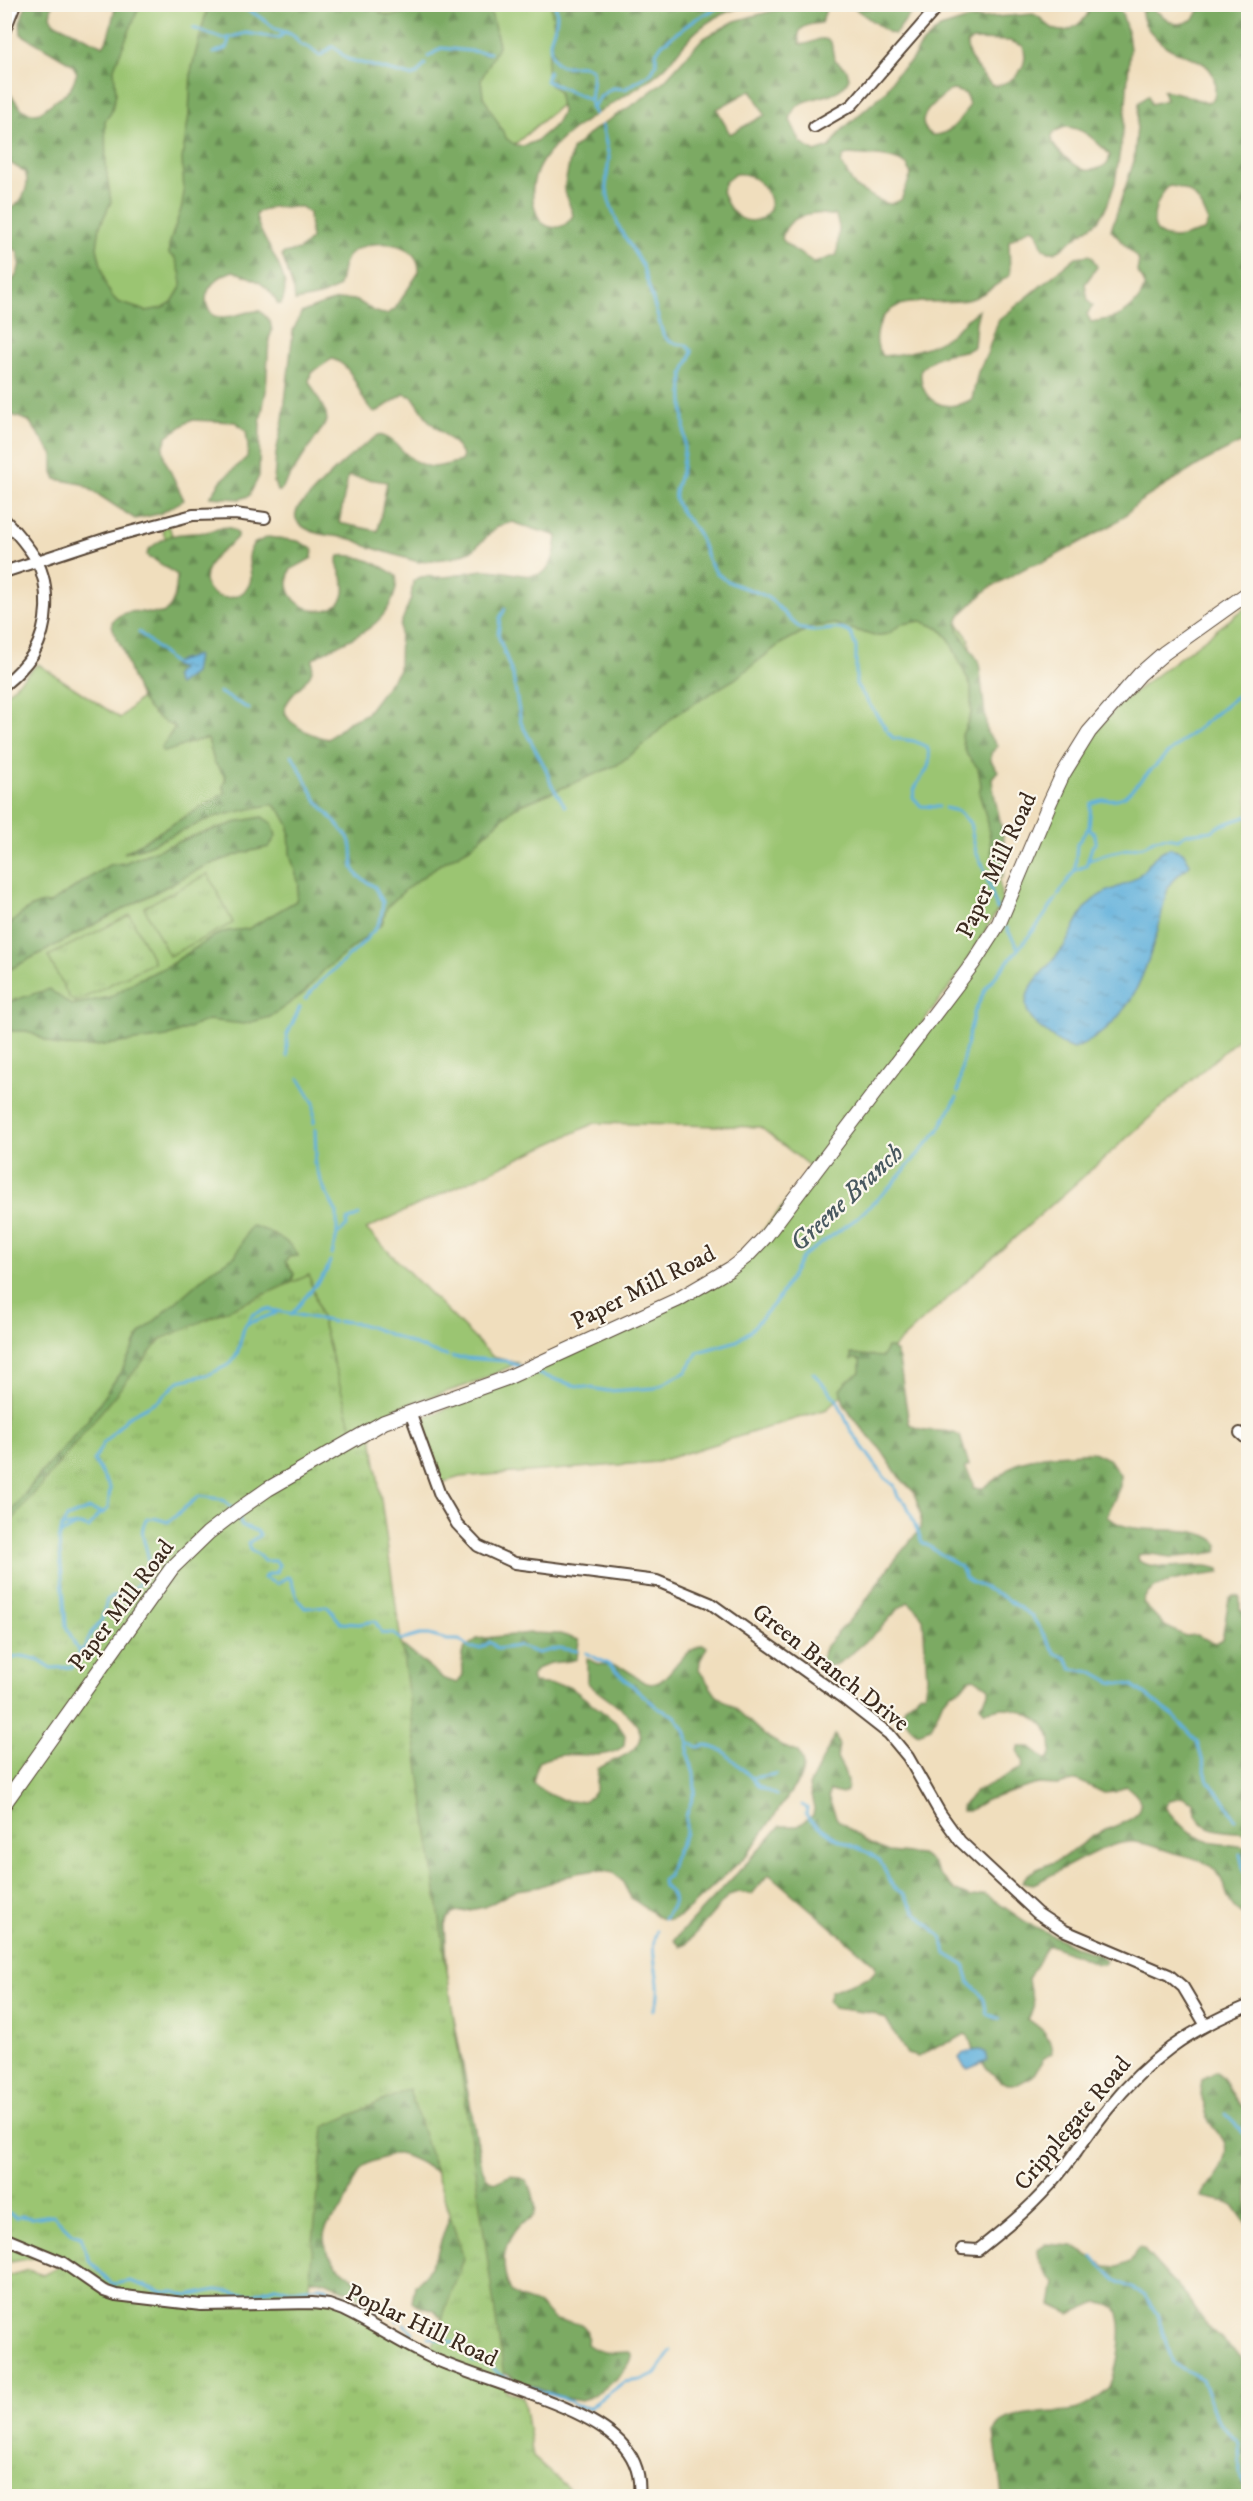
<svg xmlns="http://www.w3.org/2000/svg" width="1253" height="2501" viewBox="0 0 1253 2501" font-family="'IM FELL DW Pica',serif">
	<defs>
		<pattern id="forest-firs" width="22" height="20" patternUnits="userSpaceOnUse" patternTransform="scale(1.5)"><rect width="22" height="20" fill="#7caa64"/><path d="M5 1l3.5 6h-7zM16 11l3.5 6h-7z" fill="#678b52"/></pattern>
		<pattern id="park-tufts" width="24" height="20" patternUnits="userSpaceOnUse" patternTransform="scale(1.5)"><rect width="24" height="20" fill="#9bc572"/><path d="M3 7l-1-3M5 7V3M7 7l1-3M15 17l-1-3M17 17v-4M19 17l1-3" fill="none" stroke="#86a962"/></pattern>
		<pattern id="water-ripples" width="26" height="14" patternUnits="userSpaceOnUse" patternTransform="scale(1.5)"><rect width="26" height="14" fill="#62b1dc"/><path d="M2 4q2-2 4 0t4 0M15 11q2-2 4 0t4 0" fill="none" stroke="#5290b2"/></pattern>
	</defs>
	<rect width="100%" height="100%" fill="#fbf7ec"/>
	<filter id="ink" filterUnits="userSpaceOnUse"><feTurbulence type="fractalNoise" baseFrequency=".0167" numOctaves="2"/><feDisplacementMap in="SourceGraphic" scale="12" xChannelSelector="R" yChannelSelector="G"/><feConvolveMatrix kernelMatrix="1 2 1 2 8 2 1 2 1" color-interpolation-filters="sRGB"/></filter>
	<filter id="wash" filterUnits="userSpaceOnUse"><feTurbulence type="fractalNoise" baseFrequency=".008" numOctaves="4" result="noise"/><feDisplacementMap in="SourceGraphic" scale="24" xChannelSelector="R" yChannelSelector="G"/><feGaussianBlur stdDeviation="1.35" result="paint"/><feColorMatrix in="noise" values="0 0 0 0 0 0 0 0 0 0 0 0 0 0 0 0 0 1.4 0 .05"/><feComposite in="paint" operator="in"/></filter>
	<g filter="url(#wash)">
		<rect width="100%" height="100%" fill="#f0debd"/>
		<g fill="#9bc572" stroke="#6b7848" stroke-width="1.5">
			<polygon points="132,5 606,5 584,85 493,163 210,165 187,338 126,389 54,157"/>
			<polygon points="813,425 969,639 1002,903 955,980 812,1168 760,1127 595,1123 366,1229 493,1357 518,1363 477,1382 399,1407 352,1431 309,1275 5,1529 5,695 38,664 120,718 200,640 162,529 169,526 211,651 281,779"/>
			<polygon points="1248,606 1248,1030 946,1299 827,1409 657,1462 460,1477 441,1483 422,1433 421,1426 424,1418 509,1383 721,1282 977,968 1067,777 1094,734 1121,702"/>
		</g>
		<g fill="url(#forest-firs)" stroke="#5c6a41" stroke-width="1.5" fill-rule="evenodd">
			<path d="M26,5H52L50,16L53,22L103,46C110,40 112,16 116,5H140L114,68L116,94L111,113L105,121L106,168L111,202L100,226L97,248L106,286L112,296L118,302L146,311L162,308L172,302L181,287V275L175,258L169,254V245L182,206L184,192L182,159L189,115L191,71L208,5H372C383,19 401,19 412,5H489L499,45L481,80L483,96L507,139L517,146H523L536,141L555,125L562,112L558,91L548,83L547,63L554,26L551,5H749C725,11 703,22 687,41C679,50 672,61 663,69C625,105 511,142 536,212C543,232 564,232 573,215L564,189L572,150L593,130L639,101L665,80L702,39L735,21L794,5H828L821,23C807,24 794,28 800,44C813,46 818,33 831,42L834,59L847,70L849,78C837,106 796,89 790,120L801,143L815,152L830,147L841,131L886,91L896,74L910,62L923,43L940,28L969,19L1033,14C1041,16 1047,27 1056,30C1070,35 1090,18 1090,5H1116L1122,13L1128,34L1130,49L1125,117L1115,183L1107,206L1098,221L1056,252H1049L1043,248L1036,230L1031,228L1009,241L1010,275C998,283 985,295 971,299C941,308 887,288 878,330C875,340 877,347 882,356C904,355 932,348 950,335C960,327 968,317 979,310L976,322L974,347C964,353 954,352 944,355C935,357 928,363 921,369C918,401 945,415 972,399L978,372L987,354L998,321L1076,257L1089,255L1092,257L1097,267L1085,284L1088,301L1093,306L1087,314L1091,322C1099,320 1108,320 1116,317C1127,313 1149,295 1143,280C1142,277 1139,275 1137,272L1139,260L1111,230L1134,161L1139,103L1148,95L1151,104L1166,100L1163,90L1182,94L1207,103C1215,99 1215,96 1215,88C1216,64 1196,59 1177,52C1163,47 1141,27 1142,11L1150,8C1169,16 1170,33 1195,18L1202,5H1248V439L1203,462L1139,502L1124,516L1110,526L1046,561L1029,566L989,588L960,615L957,624L959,632L979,662L987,733L998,746L991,753V761L998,771L992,778C994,811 1013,847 1002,878L997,875L993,865L988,823L979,793L981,785L978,768L967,755L963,743L962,735L971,714V687L949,639L940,629L921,621L902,624L888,634L874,636L835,624L812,627L780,644L735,679L675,715L646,743L617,765L514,808L470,848L439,865L406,889L387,907L382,924L323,971L304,993L270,1017L244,1024L208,1020L167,1037L88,1047L57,1046L27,1031H5V1003L49,989L71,1005L110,997L139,979L168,966L214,936L227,931L248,929L296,901L299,885L290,854L289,826L282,813L273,804L214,817L145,847L124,853L225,793L223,786L226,778L214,762L208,739C191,739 179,750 163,752L161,748L175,727C138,713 134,681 122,648C118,639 112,633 112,622C139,591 174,646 177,575L153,559L149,558L147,555L148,550C171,530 180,535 206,532C219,530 227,522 237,533V537C228,548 214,554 208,568C194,598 237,608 249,585C254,576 248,567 249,558C249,553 251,548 253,544L268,537L298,541L313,549L312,558L290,570C276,613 339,623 344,593C346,580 339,573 337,562L339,556C358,553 381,565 396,576C398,585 395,594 391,603C375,635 341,640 313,659C313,663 313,669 311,673C304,689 270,705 293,723C304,732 314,736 328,739L347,723L366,714L399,670L400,626L411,598L413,581C421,574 429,577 439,577C454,578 470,570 485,570C521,570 553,596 557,536C542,530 528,529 513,522L498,526L473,550L452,558L418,562L366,546C349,533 322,539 305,528C298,524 293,518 297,510C298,506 303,503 306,500C331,473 347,457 378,435C399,437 405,465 433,467C441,467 452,463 461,461L463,456L454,443L429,421L413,397L404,394L375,413C356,398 357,366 332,359L311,373L309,381L326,413L327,421L280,491H277L274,482L276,453L283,420L293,331L301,313C314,307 343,295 357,301C368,306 374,314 387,314L395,309L419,272C421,240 370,237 351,253C341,262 343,277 338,288L320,296L295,301L294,291L282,255L284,253L299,250L311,239L309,213L302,207H272L258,212L256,215C259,242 297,275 281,304H278C269,284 253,278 233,271C212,278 196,298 214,316C233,320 245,310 260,311L270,321L272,331L269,339L266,391L260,423L259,476L249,496L240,499L210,497L221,481L247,457L248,447L246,431L235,422L191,420L167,436L163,448L165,460L184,500L159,514L135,519L82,484L56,479L53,472V455L29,421L12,415L5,416V286C18,279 23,264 17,251L5,244V209C21,209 31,186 25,172L10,163H5L4,90C17,94 17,118 40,112L70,90L77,73L72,64L21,34L20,22ZM973,40L1010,41L1023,46C1030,66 1016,81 996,86L992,85C981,75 966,57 967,43ZM751,90L765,115L730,134L717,109ZM954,90L966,94L969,106C960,120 950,136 932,135C909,120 936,102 949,91ZM1065,127C1084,127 1097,142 1110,155L1108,163C1101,168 1093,171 1085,170C1076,167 1045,145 1053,134C1055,130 1061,129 1065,127ZM849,154C868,156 891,154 907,165L911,175L901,200L890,204L882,202L855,187L841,163L843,157ZM735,174C754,171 773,191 770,210L761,219C740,226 728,210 722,191L725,182ZM1169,186C1190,186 1203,203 1208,222L1204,231C1192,233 1180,240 1167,237C1143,232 1157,196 1169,186ZM814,213L836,216L839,227L837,255L814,263C805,255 788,249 782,239C785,221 799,216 814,213ZM348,476L387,482L378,531L339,523Z"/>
			<polygon points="850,5 917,5 895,34 889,33"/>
			<path d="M262,817L272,823L276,836L269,847L242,853L203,867L5,972V929C16,919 33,900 49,904L109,865L124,863L196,835L241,821Z"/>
			<path d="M252,1226C268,1230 292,1241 298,1256L289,1257L285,1261L294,1274L291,1284L5,1656V1520L40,1474L87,1421L122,1370L140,1334L213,1269L235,1256L249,1228Z"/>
			<path d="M887,1348H891L896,1352L899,1360L909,1423C922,1436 945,1426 960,1436L969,1465L965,1467L973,1482V1488H983L1019,1462L1043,1456L1093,1452L1110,1460L1120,1475V1486L1107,1516C1131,1541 1190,1519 1217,1542L1219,1546L1217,1552C1204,1554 1190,1556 1177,1557C1164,1558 1151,1551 1138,1555L1139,1561C1163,1574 1194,1560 1219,1569L1220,1573C1199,1576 1147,1579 1143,1603L1165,1626L1185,1636L1196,1635L1215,1643L1222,1639L1229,1599L1234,1596L1240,1597V1610L1248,1614V1833C1222,1830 1197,1835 1193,1802L1183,1797L1170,1800L1165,1807C1177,1823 1195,1840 1215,1843C1227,1845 1237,1844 1248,1848V1918C1221,1903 1231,1890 1216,1871C1206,1860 1187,1856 1174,1853C1161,1849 1147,1843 1134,1842C1105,1840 1061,1872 1033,1884L1022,1882C1029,1868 1049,1866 1062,1858C1074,1850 1084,1841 1097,1834C1117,1823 1165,1815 1126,1786L1115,1792L1104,1793L1077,1780L1058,1785L1037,1784L986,1800L969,1811H962V1806L975,1792L1022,1768L1023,1761L1018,1752L1019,1747H1030L1047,1760C1052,1755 1052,1750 1051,1742C1050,1722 1022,1708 1003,1708C997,1708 991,1711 984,1711L980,1705L989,1693V1688L974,1678L968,1680L961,1689L951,1693L943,1700L931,1728L918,1733C911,1729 899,1716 905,1707C909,1701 917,1699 920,1693L924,1694L927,1678L923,1618L917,1610L908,1602L898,1609L879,1630L850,1655L837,1664L824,1667L819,1664L826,1646L862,1606L889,1567L920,1529L921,1515L914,1492L899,1477L882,1451L853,1418L844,1404L840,1390L847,1381L860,1372V1360L855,1358L851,1360V1354L882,1357Z"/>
			<path d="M530,1633L560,1634L579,1640L577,1659C560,1665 542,1658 531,1677L533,1683L569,1686L617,1723L625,1735L624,1746C604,1761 583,1752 562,1755C554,1756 545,1759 538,1762L533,1782C542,1795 582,1812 594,1793C598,1786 597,1777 598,1769C609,1761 623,1759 634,1749C661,1726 599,1697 587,1682V1658C599,1667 610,1663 623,1668C631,1672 638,1680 647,1683C663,1688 673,1665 683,1657C689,1652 696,1647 703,1644L707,1647L700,1661L699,1670L716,1695L735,1708L764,1735L784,1747L798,1752C804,1762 805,1770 799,1780L748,1854L681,1916L670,1920L660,1918L631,1898L622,1881L614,1873L596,1870L577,1873L538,1887L516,1890L485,1907L454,1913L448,1918L445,1925L448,1987L482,2167L487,2178L494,2183L511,2175L526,2180C531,2189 539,2205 534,2215C531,2220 523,2221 519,2226C503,2244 500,2266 510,2289C516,2301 531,2300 541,2306C546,2310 549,2316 554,2319C570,2327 591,2315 587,2344C601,2355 613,2353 629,2352L632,2354C634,2369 595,2396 581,2401L564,2398L529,2385L496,2369L451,2329L435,2311L418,2306L412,2301L415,2285L426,2274L437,2253L450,2215L461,2207C457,2200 454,2190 449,2183C442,2173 410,2156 398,2154C393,2153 368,2163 364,2166C356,2172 348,2197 343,2207C337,2218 324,2223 324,2237C324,2271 369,2279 373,2299C359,2302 333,2279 310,2279L4,1829L398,1642L444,1679L457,1683L463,1675L462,1654L465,1648L477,1639Z"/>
			<path d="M835,1735L839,1745L837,1758C844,1769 848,1777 847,1791L842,1794L830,1791L828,1797L837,1819L868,1843L888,1852L921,1855L932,1862L939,1874L956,1891L970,1897L985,1894L1026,1922L1078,1948L1098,1954L1105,1960L1104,1964H1098L1053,1946H1047L1028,1979C1029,1997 1040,2000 1028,2019C1042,2030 1050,2033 1052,2053L1043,2059L1033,2076L1018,2084H1008L1000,2081L975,2056L969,2037L965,2034L953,2041L939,2045L918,2057L907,2054L886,2019L871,2013L834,2008L828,2001L831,1991L871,1976L876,1970L875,1965L770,1875L767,1876L752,1894L738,1892L729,1895L686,1944L680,1946L674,1940C709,1901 746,1866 780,1826H798L813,1815L814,1809L809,1786Z"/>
			<path d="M1216,2072C1231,2081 1230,2102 1248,2109V2226L1233,2205L1227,2202L1201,2197C1203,2188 1210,2186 1215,2179C1220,2171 1228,2153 1225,2144C1222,2135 1213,2129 1209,2121C1204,2111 1206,2103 1200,2095L1202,2079Z"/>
			<path d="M1045,2244L1073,2246L1105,2266L1118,2267L1130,2262L1138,2248L1143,2249L1186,2296L1208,2327L1241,2357L1248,2375V2496H1002L994,2433C1001,2406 1058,2416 1078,2409C1089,2405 1101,2396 1110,2388C1116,2370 1127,2324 1115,2307L1098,2302L1070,2314L1051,2305L1055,2283C1045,2273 1038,2265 1038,2249Z"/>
		</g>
		<g fill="url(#park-tufts)" stroke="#6b7848" stroke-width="1.5" fill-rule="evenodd">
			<polygon points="208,874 233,923 169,956 144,907"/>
			<polygon points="130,915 154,962 76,1002 70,999 48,956"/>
			<path d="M309,1275L354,1436L371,1428L506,2391L523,2397L533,2457L578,2496H5L4,2277L28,2270L43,2275L61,2266L44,2256L5,2263V1529L161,1339ZM409,2089L464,2259L430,2351C390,2329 355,2301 308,2296L324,2127Z"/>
		</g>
		<g fill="url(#water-ripples)" stroke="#4e6e7d" stroke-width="1.5">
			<polygon points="197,655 194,673 178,685 174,677 180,669 174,666 173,663"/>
			<path d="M1171,848L1183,852L1190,864C1185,871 1175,876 1170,884C1163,898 1162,917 1157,933C1142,984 1126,1026 1074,1049C1063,1047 1052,1037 1043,1030C1003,1000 1044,974 1063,948C1073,933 1079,912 1092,901C1104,889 1124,888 1137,877C1149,867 1154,851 1171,848Z"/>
			<polygon points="980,2050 985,2052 987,2061 968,2069 964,2067 959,2058 964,2052"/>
		</g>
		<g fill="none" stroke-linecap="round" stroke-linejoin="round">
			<g stroke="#62b1dc" stroke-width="3">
				<polyline points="235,4 257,15 276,29 293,35 301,45 309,47 320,56 333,46 347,59 410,76 417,74 425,64"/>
				<path d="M555,4C560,19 554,27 550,41C550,45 550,51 552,55C559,77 579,58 592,70C595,87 585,99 595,114"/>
				<polyline points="193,28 224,39 246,33 278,38 286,32"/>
				<polyline points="213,53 227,48 229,39"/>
				<polyline points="428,57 441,48 490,53"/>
				<polyline points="549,71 546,81 588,99"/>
				<polyline points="591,109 601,96 612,88 625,89 651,73 656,64 656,53 662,44 694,20 725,4"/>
				<path d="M602,125L609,157L606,185L609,201L620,229L643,267L663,334C670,345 675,343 686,345L692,351C691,360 684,367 683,376C681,407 688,434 682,467C681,476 673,489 675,498C678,512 690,521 697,532C705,546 705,560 717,573C730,587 749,587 765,596C779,604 786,618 799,627C817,638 837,621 851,634L856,647V684L886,729"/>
				<polyline points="505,609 500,618 498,635 513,676 521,723 546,769 551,784 565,806"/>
				<polyline points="139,632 173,663"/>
				<polyline points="219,692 249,709"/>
				<path d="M888,732L893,738L914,741L927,747C937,772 914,777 913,797L921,806L939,807"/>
				<polyline points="292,755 317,801 348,837 352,847 353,868 358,876 375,887 383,902 381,918 376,928 358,948 320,982 305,999"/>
				<polyline points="945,808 958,811 970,823 976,852 983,866 997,909"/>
				<path d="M1089,860C1106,853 1125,849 1143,846C1148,845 1145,845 1150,842C1158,836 1169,837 1178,839L1186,834L1212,831L1219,826L1248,816"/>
				<polyline points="1075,870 1086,866 1092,847 1096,842 1095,834 1090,830"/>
				<path d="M1058,895L1075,870L1077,844L1089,827L1091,804C1103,796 1114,803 1125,796L1167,754L1248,687"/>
				<polyline points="1006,927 1018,948"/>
				<polyline points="287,1056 287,1035 300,1007"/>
				<polyline points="299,1078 314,1103 314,1123"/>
				<polyline points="958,1092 963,1059 974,1013 986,988 1038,925 1056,899"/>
				<polyline points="315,1129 316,1154 314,1162 325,1191 337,1213 337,1235 332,1255"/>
				<polyline points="337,1235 347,1226 347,1221 359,1215"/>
				<polyline points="291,1315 326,1272 330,1261"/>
				<path d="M338,1322C363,1317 417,1350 447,1356"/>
				<polyline points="246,1324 276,1313"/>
				<polyline points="452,1357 506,1361 521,1367"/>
				<polyline points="532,1372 573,1385 608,1391 655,1388 686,1372 698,1352 737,1341 750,1331 779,1298 803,1256 856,1219 890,1187 938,1131 957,1097"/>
				<polyline points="813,1373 837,1400 851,1431 885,1478 894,1485 898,1497 906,1503 922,1542 961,1567 965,1577 970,1581 1000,1595 1032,1616 1055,1653 1066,1658 1072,1669 1093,1672 1111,1682 1132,1685 1173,1715 1197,1741 1208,1781 1225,1801 1235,1819"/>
				<polyline points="239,1516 241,1525 257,1531 260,1535 248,1543 250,1550 258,1554 264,1561 276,1561 279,1565 277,1572 266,1575 264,1578 277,1584 287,1577 290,1578 298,1600 305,1608 327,1606 341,1623 359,1624 375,1621 382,1633 394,1634 402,1640 420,1635 429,1635 447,1640 459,1640 470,1648 481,1648 490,1642 497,1649 518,1646 538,1653 559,1648 577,1651"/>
				<polyline points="62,1527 80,1525 89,1528 97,1516 108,1509 110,1488 94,1460 103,1444 129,1416 159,1400 179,1381 210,1374 230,1364 237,1354 244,1328 252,1315 267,1309 334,1322"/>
				<polyline points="61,1534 78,1525"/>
				<path d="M78,1651L85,1648L91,1633L101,1622L107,1600C115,1594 126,1595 133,1589C169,1560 130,1541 147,1519L154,1518L168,1522L199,1496L221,1499L232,1508"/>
				<path d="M586,1653L608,1664L658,1708L675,1716L685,1730L689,1743L688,1754L694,1774L695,1791L686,1816V1833L673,1859L668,1876L663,1880L664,1886C679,1899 674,1905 664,1919"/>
				<polyline points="4,1660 22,1656 36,1659 51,1668 72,1667 79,1661 78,1651 66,1626 59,1541 62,1527 67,1518 89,1509 103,1513"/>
				<polyline points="689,1743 698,1747 706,1745 723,1751 752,1778 758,1786 776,1795"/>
				<polyline points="752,1778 776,1774"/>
				<polyline points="802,1805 807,1808 806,1814 809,1819 837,1839 869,1853 880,1861 893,1887 904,1894 915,1912 942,1937 946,1954 964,1965 969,1982 979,1991 984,2000 987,2014 1000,2019"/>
				<polyline points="1240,1854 1243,1867 1248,1876"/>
				<path d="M653,2011C668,1986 645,1955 657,1931"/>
				<polyline points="1225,2114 1247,2136 1248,2143"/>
				<polyline points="4,2214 9,2213 17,2218 21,2216 32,2218 53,2215 72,2234 81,2237 89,2260 111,2283 115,2284 130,2281 163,2292 175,2292 187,2296 216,2290 251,2295 275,2287 292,2290 320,2286 343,2295 357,2304 371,2310 391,2312 398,2321"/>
				<polyline points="1092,2257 1116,2280 1144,2294 1157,2314 1173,2363 1202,2379 1217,2421 1239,2443 1240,2475 1248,2490"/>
				<polyline points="404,2324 413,2333"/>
				<path d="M428,2337C444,2339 465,2343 472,2361L490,2365L501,2376L522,2385L562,2398L576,2406L589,2408L624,2382L641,2380L656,2373L671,2351"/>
			</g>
		</g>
	</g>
	<g filter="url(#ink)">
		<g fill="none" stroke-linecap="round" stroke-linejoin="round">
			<g stroke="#564536" stroke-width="14">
				<g id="minor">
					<polyline points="4,32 15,4"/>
					<polyline points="814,127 852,105 940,4"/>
					<path d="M4,519C15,531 27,545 36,559C51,587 49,627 33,654C25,666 15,676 4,685"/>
					<polyline points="4,572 111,537 193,515 235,514 265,518"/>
					<polyline points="410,1412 440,1495 457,1524 478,1546 515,1563 657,1581 710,1603 843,1698 889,1734 908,1757 940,1813 960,1841 1037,1913 1063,1930 1169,1975 1183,1987 1205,2024"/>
					<polyline points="1240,1433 1248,1440"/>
					<path d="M4,2238L62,2262L104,2291L116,2295L201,2305L312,2303L329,2305L343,2310C374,2325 402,2344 432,2358C484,2382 582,2403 620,2442C635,2457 641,2476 639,2496"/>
					<path d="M962,2249L978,2250C1003,2230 1028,2210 1049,2186C1071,2162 1087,2134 1107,2110C1148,2059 1188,2030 1248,2006"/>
				</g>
			</g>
			<g stroke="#564536" stroke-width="16">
				<polyline id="major" points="4,1804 172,1568 208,1533 238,1510 268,1489 384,1422 507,1378 677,1300 730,1269 747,1256 765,1237 974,962 999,923 1050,802 1063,774 1089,732 1140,674 1164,653 1248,593"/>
			</g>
			<use href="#minor" stroke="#fff" stroke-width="10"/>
			<use href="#major" stroke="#fff" stroke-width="14"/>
		</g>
	</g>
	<g text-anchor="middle" stroke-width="4.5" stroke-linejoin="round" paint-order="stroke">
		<g font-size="24" fill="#3b2a1e" stroke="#fbf7ec">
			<text transform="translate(996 865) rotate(-65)" y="8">Paper Mill Road</text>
			<text transform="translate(643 1287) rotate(-27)" y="8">Paper Mill Road</text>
			<text transform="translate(121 1605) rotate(-53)" y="8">Paper Mill Road</text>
			<text transform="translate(831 1667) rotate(38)" y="8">Green Branch Drive</text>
			<text transform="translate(1072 2123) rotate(-50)" y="8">Cripplegate Road</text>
			<text transform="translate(422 2325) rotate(25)" y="8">Poplar Hill Road</text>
		</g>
		<g font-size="26" font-style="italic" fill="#495960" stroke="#fbf7ec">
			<text transform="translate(846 1197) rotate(-43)" y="9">Greene Branch</text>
		</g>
	</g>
	<rect width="1253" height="2501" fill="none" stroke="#fbf7ec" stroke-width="24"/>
</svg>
